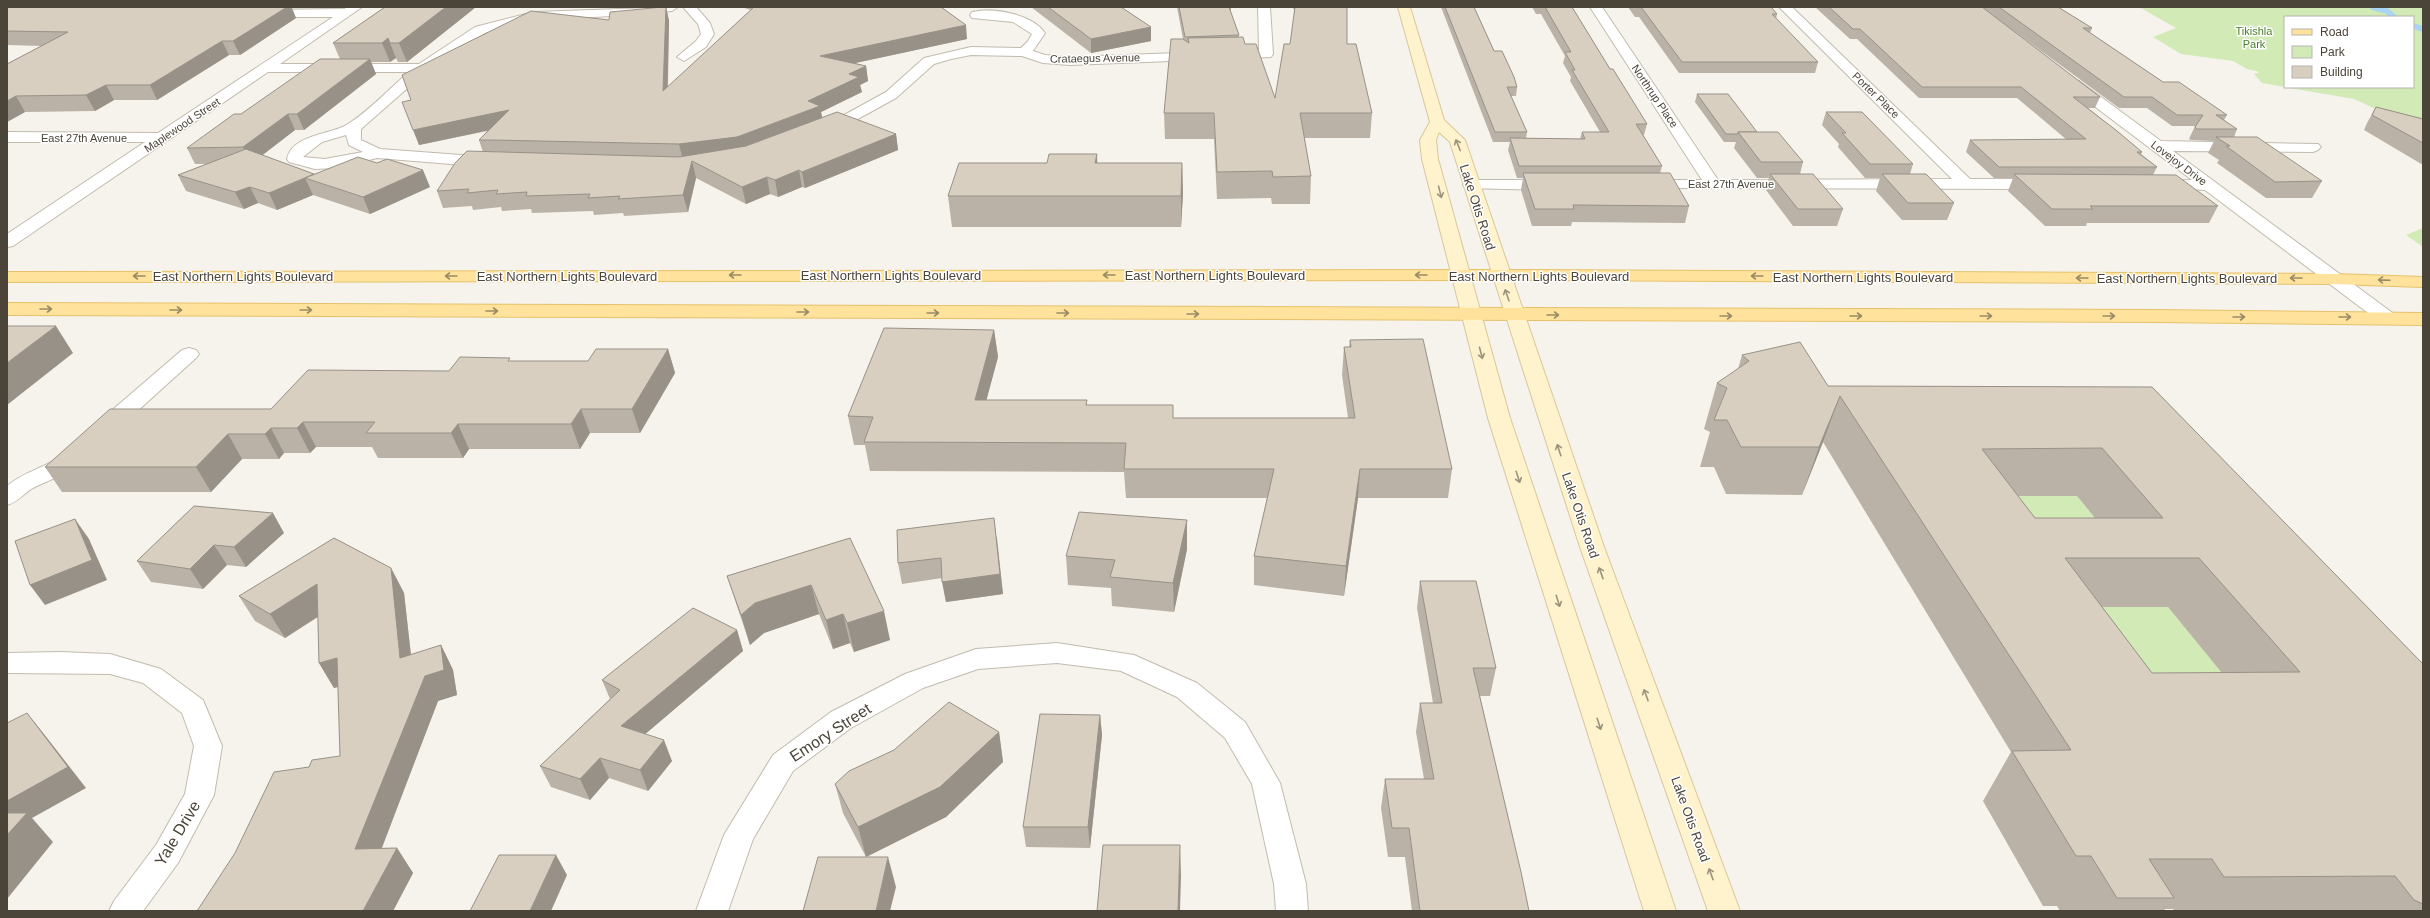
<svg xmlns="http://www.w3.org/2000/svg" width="2430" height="918" viewBox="0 0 2430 918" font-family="Arial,sans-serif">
	<rect width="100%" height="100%" fill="#f6f3ec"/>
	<g fill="#d2eab5" fill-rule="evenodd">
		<path d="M2139,7H2423V131L2354,99L2262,83L2254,74L2260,72L2247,69L2233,61L2181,54L2153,37L2176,28ZM2285,17H2413V87H2285Z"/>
		<polygon points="2423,228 2423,247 2406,235"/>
		<polygon points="1961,496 2077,496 2134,566"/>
		<polygon points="2039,607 2168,607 2263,722 2121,723"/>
	</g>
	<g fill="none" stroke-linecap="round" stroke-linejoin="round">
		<g stroke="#a9d4f2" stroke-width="6">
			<polyline points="2373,7 2387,11 2394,17"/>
			<polyline points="2413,26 2423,29"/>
		</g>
		<g stroke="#c2bbae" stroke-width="2">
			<g id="minor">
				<path d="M348,7H362L280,64H419L475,27L534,12L678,7L672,11L632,15L534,20L485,33L427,71L361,129V140L380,149L488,157L496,162L494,165L488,167L377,158L336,168L315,169L289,162L287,159C292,134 331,135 348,124C369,111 390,88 409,72H268L13,246L7,247V234L145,142H7V132L158,133L333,17H264L258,13L260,10L344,9ZM346,135L349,145L363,152L325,159L303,157L322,142Z"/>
				<polygon points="683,7 696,7 710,23 714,34 706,47 684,61 677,57 696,41 701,34 698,24"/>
				<path d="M1258,7H1270L1273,54L1271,57L1070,65L1043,63L1022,56L971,55L951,59L934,64L896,98L856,120L824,132L817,128L819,125L846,114L886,92L924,58L971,47L1021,48L1028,41L1032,34L1013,22L972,18L970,15L972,12C993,7 1032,14 1045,33L1033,51L1045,55L1070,57L1259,50Z"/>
				<polygon points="1590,7 1602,7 1718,180 1952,179 1779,7 1792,7 1970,179 2039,179 2045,181 2047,184 2045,187 2039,189 1640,188 1638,185 1640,182 1646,180 1702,180"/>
				<polygon points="2074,80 2079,81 2161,141 2318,144 2321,147 2318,150 2313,152 2173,151 2394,314 2396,318 2394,322 2380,322 2205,190 2154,187 2152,184 2154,181 2192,180 2069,87 2067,84"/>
				<polygon points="1471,180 1551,180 1557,182 1559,185 1557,188 1551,190 1465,188 1463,185 1465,182"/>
				<polygon points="189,348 196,350 199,354 196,358 112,434 104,435 96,434 93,429 96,424 182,350"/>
				<path d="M72,450L80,452L83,457C72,474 50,479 33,488C23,494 18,502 7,505V486C21,474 39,469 55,460C62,456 65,452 72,450Z"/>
				<polygon points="1057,643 1134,655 1197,683 1245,722 1280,783 1306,884 1308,911 1276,911 1274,884 1252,784 1225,738 1177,697 1121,671 1057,663 978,669 923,688 851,728 793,771 753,839 728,911 696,911 724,835 773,755 831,712 905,674 976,649"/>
				<polygon points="60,652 110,654 161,669 203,700 222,746 214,795 178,863 143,911 109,911 114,901 156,845 185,794 194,746 182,713 143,683 110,674 7,673 7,653"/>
			</g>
		</g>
		<g stroke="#d6c79b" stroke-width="2">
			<polygon id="secondary" points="1398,7 1410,7 1444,120 1465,140 1604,547 1740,911 1708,911 1580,547 1450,142 1439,132 1436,140 1438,159 1510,418 1676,911 1644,911 1488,418 1422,159 1420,140 1430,122"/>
		</g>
		<g stroke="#e6c16a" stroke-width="2">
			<g id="primary">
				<polygon points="1500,270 2335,274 2423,277 2423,287 2335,284 1500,280 7,282 7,272"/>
				<polygon points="7,303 2154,310 2423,313 2423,325 2154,322 7,315"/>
			</g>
		</g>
		<use href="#minor" fill="#fff" fill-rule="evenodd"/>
		<use href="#secondary" fill="#fff3cd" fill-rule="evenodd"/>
		<use href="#primary" fill="#ffe39c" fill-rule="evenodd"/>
	</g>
	<g fill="#bab2a6" fill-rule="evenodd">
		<polygon points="7,7 314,7 292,7 296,18 240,55 229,55 157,100 114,100 95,111 25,112 7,122 7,64 42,46 7,45"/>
		<polygon points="385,7 476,7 407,62 398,62 396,58 390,62 371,62 376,74 304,130 295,130 262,155 314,174 430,187 370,214 313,195 277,210 258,203 244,209 186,191 178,175 206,164 195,164 187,148 241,114 340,59 333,43"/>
		<polygon points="666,7 669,21 668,87 751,10 741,7 941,7 967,39 855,63 866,66 868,81 860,85 862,92 821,112 822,118 896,134 898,150 805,188 802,187 778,197 770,194 746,204 696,178 688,212 624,216 623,213 594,215 593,211 532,213 531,209 502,211 501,207 473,210 472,206 443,208 437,191 483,152 479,140 487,131 419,145 411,100 609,20"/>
		<polygon points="1031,7 1121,7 1151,41 1091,53"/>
		<polygon points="1177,7 1231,7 1231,13 1239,35 1239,37 1245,44 1275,98 1290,44 1294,16 1294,9 1293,9 1293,7 1347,7 1347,44 1372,113 1370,138 1304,138 1311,176 1310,204 1272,204 1271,198 1217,199 1214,139 1165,139 1164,113 1183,39"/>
		<polygon points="1441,7 1474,7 1494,51 1517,87 1516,96 1511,96 1527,132 1526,138 1580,139 1582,132 1600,132 1570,81 1571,77 1563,63 1565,56 1541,14 1536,14 1532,7 1572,7 1610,69 1647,124 1644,135 1643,135 1662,166 1660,173 1689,206 1685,223 1572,222 1571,226 1532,226 1521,190 1523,178 1517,178 1508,150 1510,142 1493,142"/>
		<polygon points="1628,7 1771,7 1777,14 1776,19 1818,62 1815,73 1679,73 1639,17 1635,17"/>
		<polygon points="1815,7 2058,7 2092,28 2090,33 2163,82 2227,115 2224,120 2237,129 2234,137 2322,181 2312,198 2266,198 2217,163 2219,160 2208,153 2214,141 2191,140 2189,139 2195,126 2172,126 2147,108 2119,108 1988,12 2100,97 2095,108 2088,108 2142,152 2141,154 2157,167 2153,175 2218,206 2209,223 2087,223 2086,226 2045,226 2008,191 2013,178 1994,178 1966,152 1970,140 2067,140 2017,98 1919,98 1857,39 1850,39"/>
		<polygon points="1697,94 1803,162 1800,174 1843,209 1837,226 1793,226 1766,190 1769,178 1757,178 1734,148 1736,142 1724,142 1695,102"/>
		<polygon points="2376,107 2423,119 2423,165 2364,130 2367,123"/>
		<polygon points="1826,112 1913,164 1910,174 1954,203 1947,220 1902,220 1876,191 1880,178 1865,178 1838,147 1839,144 1822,125"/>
		<polygon points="1097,154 1097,163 1182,163 1183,194 1181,227 952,227 948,196 1047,163"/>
		<polygon points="994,330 998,357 986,400 1087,400 1087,405 1174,418 1348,418 1342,375 1344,347 1349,347 1350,340 1452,469 1448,498 1358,498 1344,596 1254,585 1254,556 1267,498 1126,498 1124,472 870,471 865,445 854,445 848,416"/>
		<polygon points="668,349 675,373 640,433 590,433 580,449 469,449 463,458 378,458 372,447 316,447 310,453 284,453 279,459 242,459 211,492 62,492 45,467 271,409 449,371 511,361 588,361"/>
		<path d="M1742,355L1828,386L2152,387L2423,664V911H2174L2173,909H2165L2164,911H2060L2057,906H2043L1983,801L2011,752L1823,442L1802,495L1726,494L1714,467H1700L1710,432L1704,429L1717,383L1738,369ZM2018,496H2077L2095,518H2035ZM2102,607H2168L2222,673H2152Z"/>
		<polygon points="194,506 284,533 246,567 227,565 203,589 151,582 137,561"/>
		<polygon points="1187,520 1187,549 1174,612 1112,606 1111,588 1068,585 1066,556"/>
		<polygon points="997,537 1003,594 946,602 942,578 902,584 898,563"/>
		<polygon points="850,538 890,640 854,652 850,643 833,649 819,614 764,633 750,645 727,576"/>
		<polygon points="391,568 404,593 411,655 441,645 453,670 457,695 438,701 381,848 397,848 413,873 393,911 197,911 309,767 340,756 338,687 334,688 319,663 318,617 285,638 255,621 239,596"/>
		<polygon points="1420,581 1496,668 1490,696 1480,696 1529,911 1412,911 1405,857 1388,857 1381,808 1385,779 1424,779 1416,732 1420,703 1433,703 1417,608"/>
		<polygon points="737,630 743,651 645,734 672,761 648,791 609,778 590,800 551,787 540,766 610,699 602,680"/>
		<polygon points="1100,715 1102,735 1090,848 1026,847 1023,827"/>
		<polygon points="999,732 1003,762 946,817 866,857 843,813 835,784"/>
	</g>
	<g fill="#979187">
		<polygon points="287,7 291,7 296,18 240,55 233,41"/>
		<polygon points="446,7 476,7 407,62 399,43"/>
		<polygon points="666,7 669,21 667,107 663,91"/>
		<polygon points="966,25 967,39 823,70 820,56"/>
		<polygon points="1151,27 1151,41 1091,53 1091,39"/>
		<polygon points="388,38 396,58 390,62 382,43"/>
		<polygon points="222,41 229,55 157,100 150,85"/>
		<polygon points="370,59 376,74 304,130 297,114"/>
		<polygon points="866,66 868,81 860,85 862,92 821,112 823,121 741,153 683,160 679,144 808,101 849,74"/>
		<polygon points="106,85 114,100 95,111 86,95"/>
		<polygon points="16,96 25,112 7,122 7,101"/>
		<polygon points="509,110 514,125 419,145 413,130"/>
		<polygon points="288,114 295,130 251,164 243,147"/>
		<polygon points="896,134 898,150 805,188 802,172"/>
		<polygon points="1097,154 1098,184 1095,163"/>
		<polygon points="692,161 696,178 688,212 683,195"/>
		<polygon points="1182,163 1183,194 1181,227 1181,196"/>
		<polygon points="423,170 430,187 370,214 363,197"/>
		<polygon points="799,170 802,187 778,197 775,180"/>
		<polygon points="767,177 770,194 746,204 742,187"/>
		<polygon points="305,178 313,195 277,210 269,193"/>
		<polygon points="250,187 258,203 244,209 235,192"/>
		<polygon points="56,326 73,353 7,405 7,363"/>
		<polygon points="994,330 998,357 979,428 975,400"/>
		<polygon points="668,349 675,373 640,433 632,409"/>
		<polygon points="1840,396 1823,442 1802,495 1819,447"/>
		<polygon points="581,409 590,433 580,449 571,424"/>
		<polygon points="303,422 316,447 310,453 297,428"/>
		<polygon points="458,424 469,449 463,458 451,433"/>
		<polygon points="271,428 284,453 279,459 265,434"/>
		<polygon points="228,434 242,459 211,492 196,467"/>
		<polygon points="1360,469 1358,498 1344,596 1346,566"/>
		<polygon points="273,513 284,533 246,567 234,547"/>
		<polygon points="994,518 1003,594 946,602 942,582"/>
		<polygon points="75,519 89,539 107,580 45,605 30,585"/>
		<polygon points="1187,520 1187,549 1174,612 1173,583"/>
		<polygon points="214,545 227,565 203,589 190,569"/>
		<polygon points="391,568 404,593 414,683 400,658"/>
		<polygon points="317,584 331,608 285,638 270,614"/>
		<polygon points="811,585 819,614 764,633 750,645 741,615 755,603"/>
		<polygon points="884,611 890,640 854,652 847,623"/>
		<polygon points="843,614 850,643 833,649 826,620"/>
		<polygon points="737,630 743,651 630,747 621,726"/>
		<polygon points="441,645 453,670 457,695 438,701 372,874 355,849 425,676"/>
		<polygon points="337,658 351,683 334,688 319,663"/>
		<polygon points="27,713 44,734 86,788 32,818 53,842 7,899 7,801"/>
		<polygon points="1100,715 1102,735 1090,848 1088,827"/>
		<polygon points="999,732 1003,762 946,817 866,857 858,827"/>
		<polygon points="664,740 672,761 648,791 640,770"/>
		<polygon points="600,758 609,778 590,800 580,779"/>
		<polygon points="1180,845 1181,875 1180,911 1178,911"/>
		<polygon points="397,848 413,873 393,911 363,911"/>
		<polygon points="556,855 567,875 551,911 530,911"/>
		<polygon points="888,857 896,887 890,911 876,911"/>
	</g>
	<g fill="#d8cfc1" stroke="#979187" fill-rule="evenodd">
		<polygon points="7,7 287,7 233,41 222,41 150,85 106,85 86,95 16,96 7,101 7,64 68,32 7,31"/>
		<polygon points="385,7 446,7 399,43 390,43 388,38 382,43 333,43"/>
		<polygon points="663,7 666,7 663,91 754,7 941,7 966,25 820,56 866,66 849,74 859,77 808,101 820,106 737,137 679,144 491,140 479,140 509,110 413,130 402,102 411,100 402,75 531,11 609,20 610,12"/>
		<polygon points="1048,7 1121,7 1151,27 1091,39"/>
		<polygon points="1179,7 1231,7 1229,7 1239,35 1185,37"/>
		<polygon points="1295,7 1347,7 1347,44 1356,44 1372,113 1300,113 1311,176 1273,177 1272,171 1217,172 1214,113 1164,113 1171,39 1183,39 1189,43 1188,38 1243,37 1245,44 1256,44 1275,98 1284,44 1290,44"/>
		<polygon points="1445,7 1474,7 1494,51 1502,51 1514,77 1517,87 1507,87 1527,132 1495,132"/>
		<polygon points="1545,7 1572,7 1610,69 1613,69 1647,124 1636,124 1662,166 1519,166 1510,138 1585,139 1582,132 1609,132 1572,70 1575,70 1565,52 1571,52"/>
		<polygon points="1637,7 1771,7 1777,14 1772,14 1818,62 1682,62 1641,7"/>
		<polygon points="1829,7 1982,7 2100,97 2073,97 2117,131 2142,152 2137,152 2157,167 1999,167 1970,140 2086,139 2021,87 1922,87 1860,29 1853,29"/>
		<polygon points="1999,7 2058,7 2092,28 2083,28 2163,82 2179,82 2227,115 2216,115 2237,129 2197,129 2195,127 2203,115 2177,115 2152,97 2124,97"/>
		<polygon points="320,59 370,59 297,114 288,114 243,147 187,148 234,114 241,114"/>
		<polygon points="1697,94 1728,94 1757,132 1738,132 1738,134 1726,134"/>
		<polygon points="2376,107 2423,119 2423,143 2372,115"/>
		<polygon points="837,112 896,134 802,172 799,170 775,180 767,177 742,187 692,161 683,195 618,199 620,196 588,198 590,194 526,196 527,192 496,194 498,190 467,193 469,189 437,191 455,163 467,151 679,157 746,146"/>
		<polygon points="1826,112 1862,112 1913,164 1870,164 1842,133 1846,133"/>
		<polygon points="1738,132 1778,132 1803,162 1761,162"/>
		<polygon points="2216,137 2257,137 2322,181 2275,182 2226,146 2230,146"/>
		<polygon points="246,149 314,174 269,193 250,187 235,192 178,175"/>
		<polygon points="1049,154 1097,154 1095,163 1182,163 1181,196 948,196 959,163 1047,163"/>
		<polygon points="358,157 377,163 387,159 423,170 363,197 305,178"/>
		<polygon points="1523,173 1670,173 1689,206 1573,205 1574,209 1535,209"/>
		<polygon points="1770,174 1813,174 1843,209 1798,209"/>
		<polygon points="1882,174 1926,174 1954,203 1908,203"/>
		<polygon points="2014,174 2176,175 2218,206 2090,206 2093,209 2052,209"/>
		<polygon points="7,326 56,326 7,363"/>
		<polygon points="884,328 994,330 975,400 1087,400 1086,405 1173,405 1173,418 1355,418 1344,347 1351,347 1350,340 1423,339 1452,469 1360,469 1346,566 1254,556 1274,469 1124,469 1126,443 864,442 873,417 848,416"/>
		<path d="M1800,342L1828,386L2152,387L2423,664V904L2414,900L2395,876L2224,877L2212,859H2149L2174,898H2117L2091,856H2076L2012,751L2071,750L1840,396L1819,447H1741L1727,420H1714L1727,388L1717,383L1749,361L1742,355ZM2102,448L2163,518H2035L1982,449ZM2065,558H2199L2300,672L2152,673Z"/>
		<polygon points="596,349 668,349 632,409 581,409 571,424 458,424 451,433 366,433 375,422 303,422 297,428 271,428 265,434 228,434 196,467 45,467 110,409 271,409 308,370 449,371 460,357 510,358 508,361 588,361"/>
		<polygon points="194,506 273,513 234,547 214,545 190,569 137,561"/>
		<polygon points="1079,512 1187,520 1173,583 1110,577 1115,560 1066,556"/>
		<polygon points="994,518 1000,574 942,582 941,558 898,563 897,530"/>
		<polygon points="75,519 92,560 30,585 15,541"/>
		<polygon points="334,538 391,568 400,658 441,645 444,670 425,676 355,849 397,848 363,911 197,911 235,853 274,772 309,767 312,760 340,756 337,658 319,663 317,584 270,614 239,596"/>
		<polygon points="850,538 884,611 847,623 843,614 826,620 811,585 755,603 741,615 727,576"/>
		<polygon points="1420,581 1476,581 1496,668 1473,668 1521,872 1529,911 1420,911 1409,828 1392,828 1385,779 1434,779 1420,703 1442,703"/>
		<polygon points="693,608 737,630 621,726 664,740 640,770 600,758 580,779 540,766 620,690 602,680"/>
		<polygon points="949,702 999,732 940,787 858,827 835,784 849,771 894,750"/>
		<polygon points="27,713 68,767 7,801 7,723"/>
		<polygon points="1040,714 1100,715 1088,827 1023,827"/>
		<polygon points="7,813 27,813 7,835"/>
		<polygon points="1103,845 1180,845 1178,911 1097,911"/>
		<polygon points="499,855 556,855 530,911 470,911"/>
		<polygon points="818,857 888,857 876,911 803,911"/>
	</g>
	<defs><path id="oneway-shaft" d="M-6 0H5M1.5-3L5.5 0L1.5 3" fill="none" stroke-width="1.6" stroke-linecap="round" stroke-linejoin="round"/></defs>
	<g stroke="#9c937c">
		<use href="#oneway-shaft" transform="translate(1458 145) rotate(-112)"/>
		<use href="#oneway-shaft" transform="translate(1440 192) rotate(76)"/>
		<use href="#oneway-shaft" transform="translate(1507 295) rotate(-109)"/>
		<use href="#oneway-shaft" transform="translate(1481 353) rotate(75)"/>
		<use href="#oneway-shaft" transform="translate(1559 450) rotate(-108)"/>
		<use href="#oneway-shaft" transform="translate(1518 477) rotate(72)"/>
		<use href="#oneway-shaft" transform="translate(1601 573) rotate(-110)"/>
		<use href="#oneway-shaft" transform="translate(1558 601) rotate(72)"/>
		<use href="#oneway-shaft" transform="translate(1646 695) rotate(-110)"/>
		<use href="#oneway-shaft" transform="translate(1599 724) rotate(72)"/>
		<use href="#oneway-shaft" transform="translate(1711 874) rotate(-110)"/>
	</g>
	<g stroke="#9c8c66">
		<use href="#oneway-shaft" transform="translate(735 275) rotate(180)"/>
		<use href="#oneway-shaft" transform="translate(1109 275) rotate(180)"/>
		<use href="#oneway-shaft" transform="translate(1421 275) rotate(180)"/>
		<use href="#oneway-shaft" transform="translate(139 276) rotate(180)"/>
		<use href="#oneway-shaft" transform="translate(451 276) rotate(180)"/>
		<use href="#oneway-shaft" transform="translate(1757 276) rotate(-180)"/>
		<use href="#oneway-shaft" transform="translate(2082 278) rotate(-180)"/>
		<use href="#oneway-shaft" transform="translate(2296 278) rotate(-180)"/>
		<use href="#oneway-shaft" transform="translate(2384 280) rotate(-178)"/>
		<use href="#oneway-shaft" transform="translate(46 309)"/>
		<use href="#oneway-shaft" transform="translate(176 310)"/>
		<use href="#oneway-shaft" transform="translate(306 310)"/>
		<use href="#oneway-shaft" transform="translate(492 311)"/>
		<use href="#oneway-shaft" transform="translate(803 312)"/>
		<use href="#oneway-shaft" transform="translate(933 313)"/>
		<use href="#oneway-shaft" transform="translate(1063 313)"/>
		<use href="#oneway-shaft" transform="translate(1193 314)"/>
		<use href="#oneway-shaft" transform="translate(1553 315)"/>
		<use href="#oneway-shaft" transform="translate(1726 316)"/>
		<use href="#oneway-shaft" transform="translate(1856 316)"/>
		<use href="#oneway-shaft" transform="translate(1986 316)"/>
		<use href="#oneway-shaft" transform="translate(2109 316)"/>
		<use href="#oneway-shaft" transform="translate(2239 317)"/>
		<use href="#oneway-shaft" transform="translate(2345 317)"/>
	</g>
	<g text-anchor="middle" stroke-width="3" stroke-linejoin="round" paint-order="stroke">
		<g font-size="11" fill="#4a7f2a" stroke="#fff">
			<text x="2254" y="35">Tikishla<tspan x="2254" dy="13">Park</tspan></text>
		</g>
		<g font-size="11" fill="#4b4439" stroke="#fff">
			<text transform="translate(1095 58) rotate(-1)" y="4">Crataegus Avenue</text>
			<text transform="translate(1876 95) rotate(44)" y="4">Porter Place</text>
			<text transform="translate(1655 96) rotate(56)" y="4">Northrup Place</text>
			<text transform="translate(182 125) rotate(-34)" y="4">Maplewood Street</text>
			<text x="84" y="142">East 27th Avenue</text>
			<text transform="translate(2179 163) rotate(37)" y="4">Lovejoy Drive</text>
			<text x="1731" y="188">East 27th Avenue</text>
		</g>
		<g font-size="13" fill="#4b4439" stroke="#fff">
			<text transform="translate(1478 207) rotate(72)" y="5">Lake Otis Road</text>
			<text x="891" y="280">East Northern Lights Boulevard</text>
			<text x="1215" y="280">East Northern Lights Boulevard</text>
			<text x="243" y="281">East Northern Lights Boulevard</text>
			<text x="567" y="281">East Northern Lights Boulevard</text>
			<text x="1539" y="281">East Northern Lights Boulevard</text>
			<text x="1863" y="282">East Northern Lights Boulevard</text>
			<text x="2187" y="283">East Northern Lights Boulevard</text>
			<text transform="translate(1581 515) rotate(71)" y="5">Lake Otis Road</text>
			<text transform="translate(1691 819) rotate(70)" y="5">Lake Otis Road</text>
		</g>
		<g font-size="16" fill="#4b4439" stroke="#fff">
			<text transform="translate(830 732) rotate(-33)" y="6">Emory Street</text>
			<text transform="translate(177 833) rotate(-59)" y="6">Yale Drive</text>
		</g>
	</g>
	<rect width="2430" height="918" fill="none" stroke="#4b4439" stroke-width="16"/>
	<rect x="2284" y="16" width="130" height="72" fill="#ffffff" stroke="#b7b4b0"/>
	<rect x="2292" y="29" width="20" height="6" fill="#ffe39c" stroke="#b7b4b0"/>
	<text x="2320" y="36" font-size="12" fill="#4b4439">Road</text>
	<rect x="2292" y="46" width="20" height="12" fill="#d2eab5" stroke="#b7b4b0"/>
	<text x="2320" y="56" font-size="12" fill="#4b4439">Park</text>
	<rect x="2292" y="66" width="20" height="12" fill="#d8cfc1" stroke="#b7b4b0"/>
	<text x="2320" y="76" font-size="12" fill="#4b4439">Building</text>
</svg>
